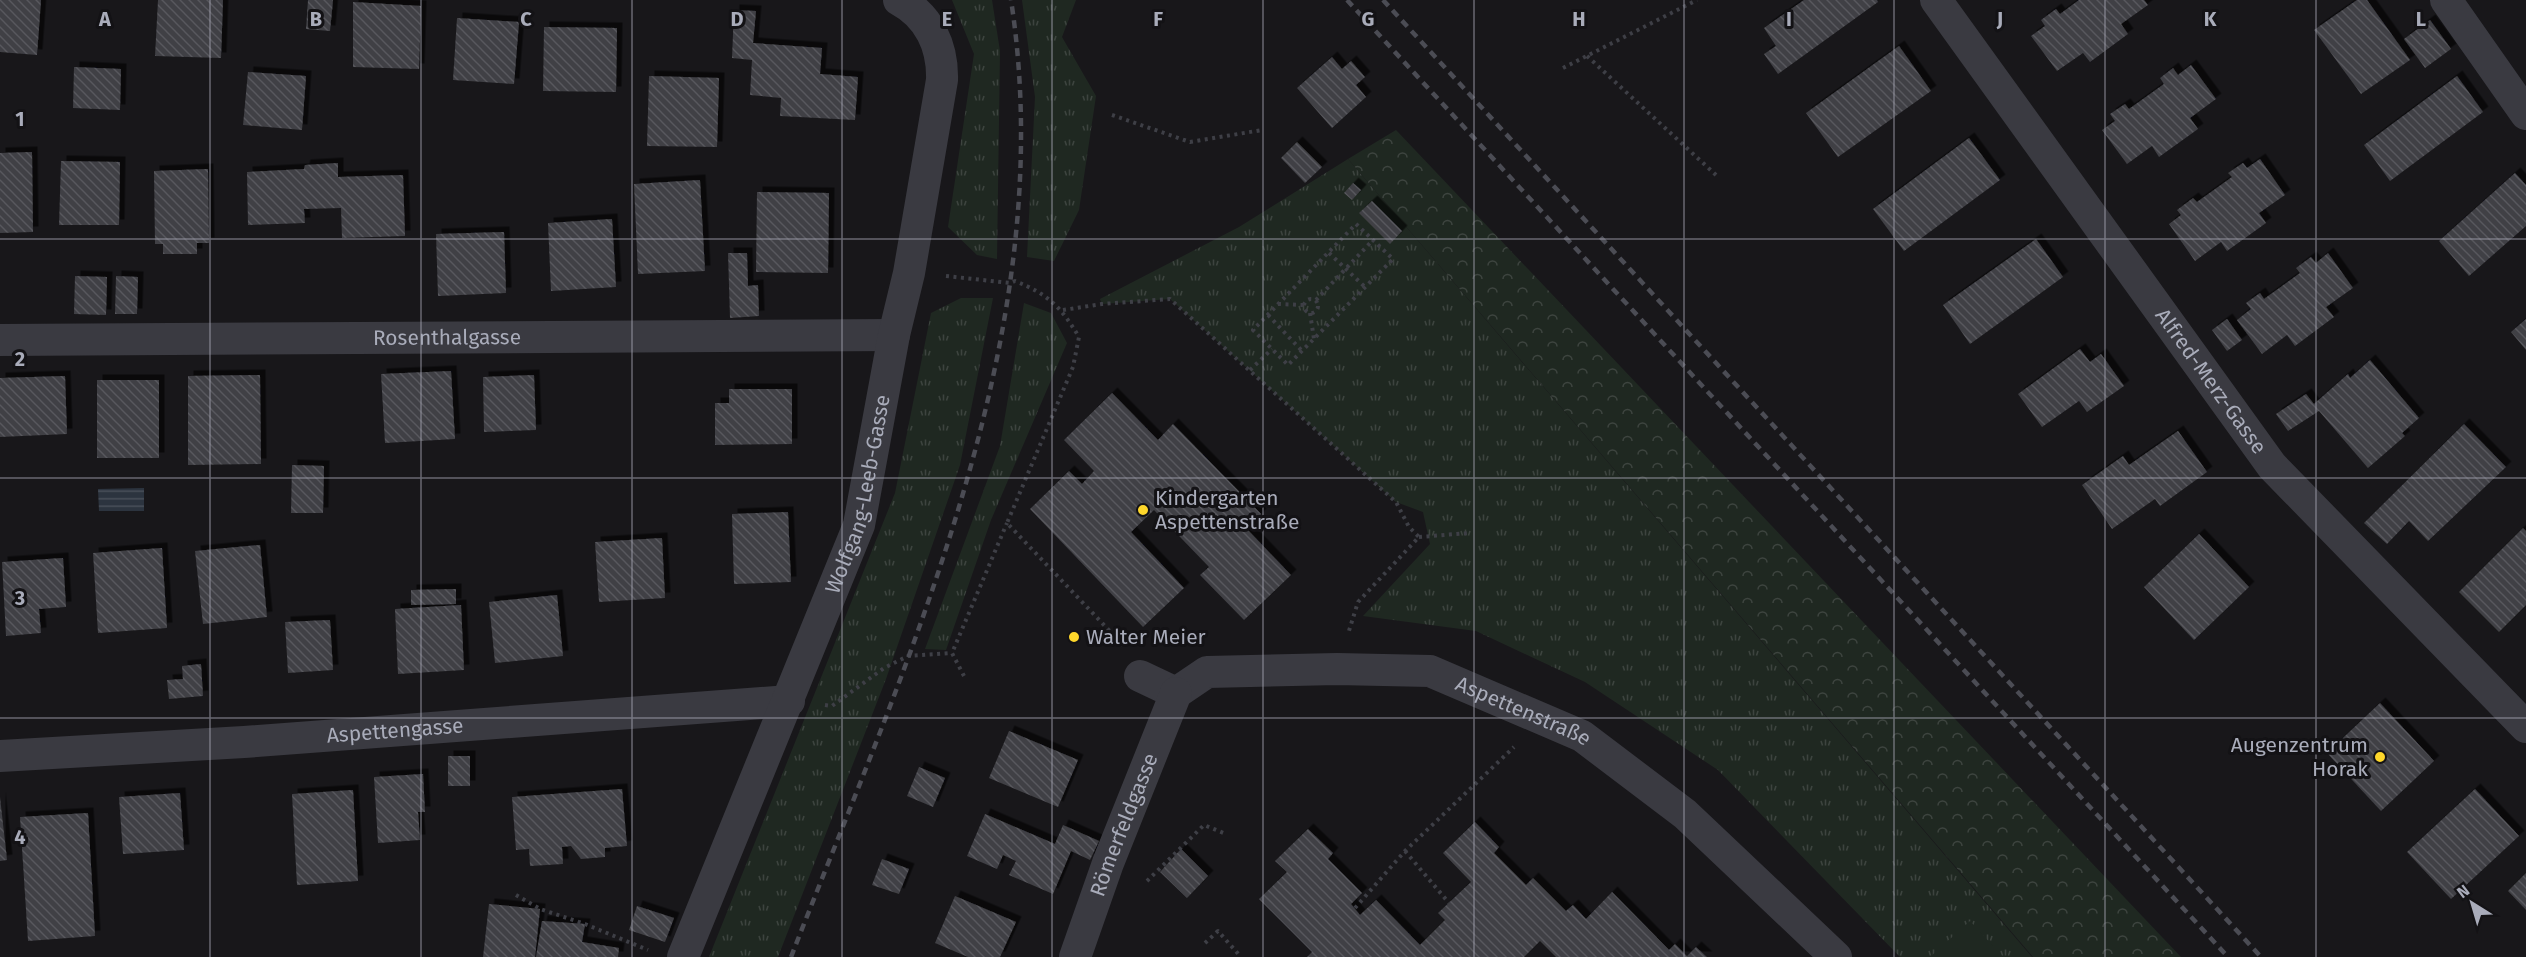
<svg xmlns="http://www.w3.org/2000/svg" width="2526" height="957" viewBox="0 0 2526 957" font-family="'Fira Sans',sans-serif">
	<defs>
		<pattern id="grass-tufts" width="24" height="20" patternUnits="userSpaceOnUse" patternTransform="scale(1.5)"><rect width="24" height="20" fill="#1f2821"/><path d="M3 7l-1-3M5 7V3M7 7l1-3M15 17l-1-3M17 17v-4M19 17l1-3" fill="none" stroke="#3d443f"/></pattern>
		<pattern id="forest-crowns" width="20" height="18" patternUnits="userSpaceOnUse" patternTransform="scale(1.5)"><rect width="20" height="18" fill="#1f2821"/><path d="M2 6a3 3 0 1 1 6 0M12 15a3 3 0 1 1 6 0" fill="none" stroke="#3d443f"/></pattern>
		<pattern id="water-rules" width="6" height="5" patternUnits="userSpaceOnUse" patternTransform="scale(1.5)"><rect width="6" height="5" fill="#2c343f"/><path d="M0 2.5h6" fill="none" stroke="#484f59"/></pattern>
		<pattern id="building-back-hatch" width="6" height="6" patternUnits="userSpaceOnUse" patternTransform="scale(1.5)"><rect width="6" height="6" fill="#3f3f44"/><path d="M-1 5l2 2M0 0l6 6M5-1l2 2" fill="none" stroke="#58585d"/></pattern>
		<filter id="shadow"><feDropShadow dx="5.5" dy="-5.5" stdDeviation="0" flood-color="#0009"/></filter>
	</defs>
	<rect width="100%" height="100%" fill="#18171a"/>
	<g fill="url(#grass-tufts)">
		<polygon points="952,0 992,0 1000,51 997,259 977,255 948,227 974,54"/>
		<polygon points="1022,0 1076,0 1062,37 1096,96 1079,210 1054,261 1027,257 1035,97"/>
		<polygon points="1348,159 2032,957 1900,957 1718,770 1585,682 1476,631 1363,616 1430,544 1423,512 1396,502 1170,299 1102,304 1100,299 1239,227"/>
		<polygon points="961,298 993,298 960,465 886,679 778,957 709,957 895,493 931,313"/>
		<polygon points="1024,303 1051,313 1067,343 991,520 946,650 925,649 1000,446"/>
	</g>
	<polygon fill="url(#forest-crowns)" points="1396,130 2181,957 2033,957 1348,159"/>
	<polygon fill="#1f2821" points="1970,921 2003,957 1930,957"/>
	<polygon fill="url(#water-rules)" points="144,488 144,511 99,511 98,489"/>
	<g fill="url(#building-back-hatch)" filter="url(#shadow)">
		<polygon points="0,0 41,0 37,55 0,52"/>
		<polygon points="158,0 223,0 221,58 155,56"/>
		<polygon points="308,0 333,0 330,31 306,29"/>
		<polygon points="1804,0 1877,0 1878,2 1778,74 1764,54 1776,46 1764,28"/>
		<polygon points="2079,0 2144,0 2148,5 2121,24 2128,34 2090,62 2083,53 2057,71 2031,36 2045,26 2041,20 2056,9 2060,14"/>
		<polygon points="2357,0 2367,0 2410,60 2361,94 2314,30"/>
		<polygon points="353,2 421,6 419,69 353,67"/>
		<polygon points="734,10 756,11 753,43 822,48 820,74 858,77 855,120 780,116 781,98 750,95 752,60 732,58"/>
		<polygon points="457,18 519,22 514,84 453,80"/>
		<polygon points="2430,20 2451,49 2425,68 2404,39"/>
		<polygon points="544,27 617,28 616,92 543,91"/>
		<polygon points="1899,46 1931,91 1838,157 1806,113"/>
		<polygon points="1332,57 1342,69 1351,61 1365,77 1356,85 1366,97 1332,128 1297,88"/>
		<polygon points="2191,65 2216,99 2190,118 2198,129 2159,157 2152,146 2127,164 2102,130 2115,121 2110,114 2125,104 2129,109 2164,84 2160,78 2173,68 2178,75"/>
		<polygon points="74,67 121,69 120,110 73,108"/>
		<polygon points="248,72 306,76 302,130 243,125"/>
		<polygon points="649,76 719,78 717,147 647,146"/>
		<polygon points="2457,76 2483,112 2390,181 2364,145"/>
		<polygon points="1969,138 2000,180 1904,251 1873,209"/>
		<polygon points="1297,142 1322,167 1305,183 1281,158"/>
		<polygon points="32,152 33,232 0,233 0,153"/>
		<polygon points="2260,159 2285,195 2259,213 2266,223 2227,251 2221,242 2195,261 2169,224 2181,215 2177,210 2193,198 2197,202 2232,177 2228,173 2243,163 2247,168"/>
		<polygon points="61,161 120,162 119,225 59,225"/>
		<polygon points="338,163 338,177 403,175 405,236 342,238 341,208 304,209 305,223 248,225 247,172 304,169 305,165"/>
		<polygon points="208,169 209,243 197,243 197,254 163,254 163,244 155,244 154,171"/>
		<polygon points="2515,173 2526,185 2526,226 2469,276 2439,241"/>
		<polygon points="700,180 705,271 638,274 634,184"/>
		<polygon points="1353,183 1361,190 1352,200 1344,193"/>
		<polygon points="757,192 829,193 828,273 756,272"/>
		<polygon points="1372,201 1402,231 1390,244 1359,213"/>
		<polygon points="612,219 616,287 551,291 548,223"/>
		<polygon points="504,232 506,293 438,296 436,234"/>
		<polygon points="2036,239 2063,277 1970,344 1943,305"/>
		<polygon points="728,253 747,253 748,286 758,285 759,316 730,318"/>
		<polygon points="2328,253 2353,288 2326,307 2334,317 2295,346 2287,335 2262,354 2237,320 2251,309 2246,303 2260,293 2264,299 2300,273 2296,268 2311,257 2316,263"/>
		<polygon points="75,276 107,277 106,315 74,314"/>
		<polygon points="116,276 138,277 137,314 115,314"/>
		<polygon points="2227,319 2242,340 2227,351 2212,330"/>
		<polygon points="2526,319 2526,350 2511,332"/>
		<polygon points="2080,349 2090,362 2101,354 2124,386 2087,412 2079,401 2042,427 2018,394"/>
		<polygon points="2370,360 2419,418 2402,433 2405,436 2368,468 2319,411 2288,431 2276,414 2306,394 2314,404 2348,374 2350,378"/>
		<polygon points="451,371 455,439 385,443 381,374"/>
		<polygon points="260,375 261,464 188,465 188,376"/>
		<polygon points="534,375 536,430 484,432 483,377"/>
		<polygon points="65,376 67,434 0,437 0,378"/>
		<rect x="97" y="380" width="62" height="78"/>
		<polygon points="729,389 792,389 792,444 715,445 715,403 729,403"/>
		<polygon points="1112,393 1158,440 1173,424 1261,514 1247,529 1291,575 1244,620 1200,575 1209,567 1154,510 1131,532 1184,588 1143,627 1030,509 1069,471 1082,484 1094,471 1064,440"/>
		<polygon points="2464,424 2506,467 2428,541 2409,521 2387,544 2364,523"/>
		<polygon points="2178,431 2207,472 2160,506 2155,499 2112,529 2082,485 2123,456 2129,465"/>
		<polygon points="292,465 324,466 323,513 291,513"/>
		<polygon points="788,512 791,582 734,584 732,514"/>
		<polygon points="2523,528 2526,531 2526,605 2499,632 2459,592"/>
		<polygon points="2199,534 2249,587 2194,640 2144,587"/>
		<polygon points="662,538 665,598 599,602 595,542"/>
		<polygon points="260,545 267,617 203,624 195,551"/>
		<polygon points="162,548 167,628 98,633 93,553"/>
		<polygon points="63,558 66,607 39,609 41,633 6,636 2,562"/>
		<polygon points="456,589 456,604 411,605 411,590"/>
		<polygon points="557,595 563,656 495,663 489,602"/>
		<polygon points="461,605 464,670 398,674 395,609"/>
		<polygon points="330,620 333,670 288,673 285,622"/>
		<polygon points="201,664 203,696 169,699 167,680 183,679 182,666"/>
		<polygon points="2380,703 2434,761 2381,811 2327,753"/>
		<polygon points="1009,731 1078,760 1058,807 989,778"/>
		<rect x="448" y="756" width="22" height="30"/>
		<polygon points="919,767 945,778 933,807 907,796"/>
		<polygon points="423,774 425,812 418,812 420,840 378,843 374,777"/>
		<polygon points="622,789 627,846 605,848 605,857 581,859 571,846 562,847 563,864 530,866 529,849 516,850 512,797"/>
		<polygon points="2475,789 2519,836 2451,899 2407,852"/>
		<polygon points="353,790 358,881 297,885 292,794"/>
		<polygon points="180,793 184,850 123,854 119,797"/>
		<polygon points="0,797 7,860 0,861"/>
		<polygon points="88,813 95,936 28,941 20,817"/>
		<polygon points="985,814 1055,844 1063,825 1099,841 1090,860 1071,851 1053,894 1009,875 1016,861 1003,855 997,869 967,856"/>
		<polygon points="1475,822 1499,847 1494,853 1526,885 1533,878 1566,911 1573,905 1586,919 1612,892 1669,950 1675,944 1687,956 1696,947 1707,957 1556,957 1540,941 1524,957 1307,957 1312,952 1259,899 1287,872 1275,861 1308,829 1333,853 1328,859 1362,893 1351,904 1360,915 1376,900 1420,945 1445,920 1438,913 1471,882 1443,853"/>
		<polygon points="1181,849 1208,876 1187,898 1160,872"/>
		<polygon points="882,859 909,869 899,894 872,885"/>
		<polygon points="2526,873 2526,910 2508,891"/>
		<polygon points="955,896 1016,922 1000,957 968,957 935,943"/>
		<polygon points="489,904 540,909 535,957 483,957"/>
		<polygon points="637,906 674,918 665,942 629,930"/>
		<polygon points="542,921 585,924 582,942 619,948 618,957 536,957"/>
	</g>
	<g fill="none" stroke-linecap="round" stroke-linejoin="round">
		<g stroke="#3e3f46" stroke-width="4" stroke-dasharray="3 4.5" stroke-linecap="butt">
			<polyline points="1587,56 1716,175"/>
			<polyline points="1563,68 1697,0"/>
			<polyline points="1112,115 1190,142 1262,130"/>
			<polygon points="1356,224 1393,259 1288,365 1253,330"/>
			<polyline points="1329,253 1365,287"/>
			<path d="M946,276L1010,283L1015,281C1048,294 1061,307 1079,337L1073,367L1007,523L1123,645"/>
			<circle cx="1311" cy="306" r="7"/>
			<polyline points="1316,300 1373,240"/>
			<polyline points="1278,304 1303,305"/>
			<polyline points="1063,310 1102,304 1170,299 1396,502 1409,527 1419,537 1358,602 1348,634"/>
			<polyline points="1310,313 1314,339"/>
			<polyline points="1268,315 1302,351"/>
			<polyline points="1250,370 1272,349"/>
			<polyline points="1419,537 1469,533"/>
			<polyline points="964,676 952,653 1007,523"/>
			<polyline points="825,705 832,706 884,668 908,656 952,653"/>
			<polyline points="1405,851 1449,903"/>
			<polyline points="1147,881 1204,825 1226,834"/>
			<polyline points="516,895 540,909 585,924 648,950"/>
			<polyline points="1355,908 1405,851 1514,747"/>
			<polyline points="1205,943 1218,931 1241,957"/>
		</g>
		<g stroke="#3a3a41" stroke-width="32">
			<path id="s1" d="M1936,0L2272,466L2526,727"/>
			<polyline points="2446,0 2526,114"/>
			<path id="s2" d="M0,340L894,335"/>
			<polyline points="1140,676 1176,693"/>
			<path id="s3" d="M1176,693L1207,672L1337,669L1430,671L1582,736L1685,814L1836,957"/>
			<path id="s4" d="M0,756L244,742L789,701"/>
			<path id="s5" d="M683,957L859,525L894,335L909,273L942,80C943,46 929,16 899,0"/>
			<path id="s6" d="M1075,957L1108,863L1176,693"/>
		</g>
		<g stroke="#4b4c54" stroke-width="4.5" stroke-dasharray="8 6" stroke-linecap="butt">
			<polyline points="1347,0 2228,957"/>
			<polyline points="1383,0 2261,957"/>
			<path d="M791,957C908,657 1062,331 1011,0"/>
		</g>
	</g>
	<path fill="none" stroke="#a9acba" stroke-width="1.5" stroke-opacity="0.55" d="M210,0V957M421,0V957M632,0V957M842,0V957M1052,0V957M1263,0V957M1474,0V957M1684,0V957M1894,0V957M2105,0V957M2316,0V957M0,239H2526M0,478H2526M0,718H2526"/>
	<g fill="#fed72b" stroke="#131215" stroke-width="2">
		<circle cx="1143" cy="510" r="6"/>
		<circle cx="1074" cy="637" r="6"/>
		<circle cx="2380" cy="757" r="6"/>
	</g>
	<g text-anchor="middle" stroke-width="6" stroke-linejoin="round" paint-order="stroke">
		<g font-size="21" fill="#a9acba" stroke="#131215">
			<text dy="7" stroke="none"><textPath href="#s2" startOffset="447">Rosenthalgasse</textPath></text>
			<text dy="7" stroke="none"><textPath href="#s1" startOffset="470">Alfred-Merz-Gasse</textPath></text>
			<text dy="7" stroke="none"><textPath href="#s5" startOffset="496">Wolfgang-Leeb-Gasse</textPath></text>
			<text dy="7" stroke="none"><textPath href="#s3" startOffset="362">Aspettenstraße</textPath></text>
			<text dy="7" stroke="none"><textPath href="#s4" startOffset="396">Aspettengasse</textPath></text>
			<text dy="7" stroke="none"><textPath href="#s6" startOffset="141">Römerfeldgasse</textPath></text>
		</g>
		<g font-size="21" fill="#a9acba" stroke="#131215" text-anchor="start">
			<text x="1155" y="505">Kindergarten<tspan x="1155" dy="24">Aspettenstraße</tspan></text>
			<text x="1086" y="644">Walter Meier</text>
			<text x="2368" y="752" text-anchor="end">Augenzentrum<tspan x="2368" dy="24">Horak</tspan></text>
		</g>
	</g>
	<g font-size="20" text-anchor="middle" font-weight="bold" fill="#a9acba" stroke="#131215" stroke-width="6" stroke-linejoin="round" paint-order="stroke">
		<text x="105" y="26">A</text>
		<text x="316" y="26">B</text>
		<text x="526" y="26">C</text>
		<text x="737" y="26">D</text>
		<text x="947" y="26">E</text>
		<text x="1158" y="26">F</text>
		<text x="1368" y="26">G</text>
		<text x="1579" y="26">H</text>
		<text x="1789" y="26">I</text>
		<text x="2000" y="26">J</text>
		<text x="2210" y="26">K</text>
		<text x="2421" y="26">L</text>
		<text x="20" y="126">1</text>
		<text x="20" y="366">2</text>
		<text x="20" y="605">3</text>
		<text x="20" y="844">4</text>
	</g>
	<g transform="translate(2472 903) rotate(323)" stroke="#131215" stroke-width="4.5" paint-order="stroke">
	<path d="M0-4.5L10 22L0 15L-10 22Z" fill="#a9acba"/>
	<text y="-9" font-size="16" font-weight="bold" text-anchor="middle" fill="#a9acba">N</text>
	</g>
</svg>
